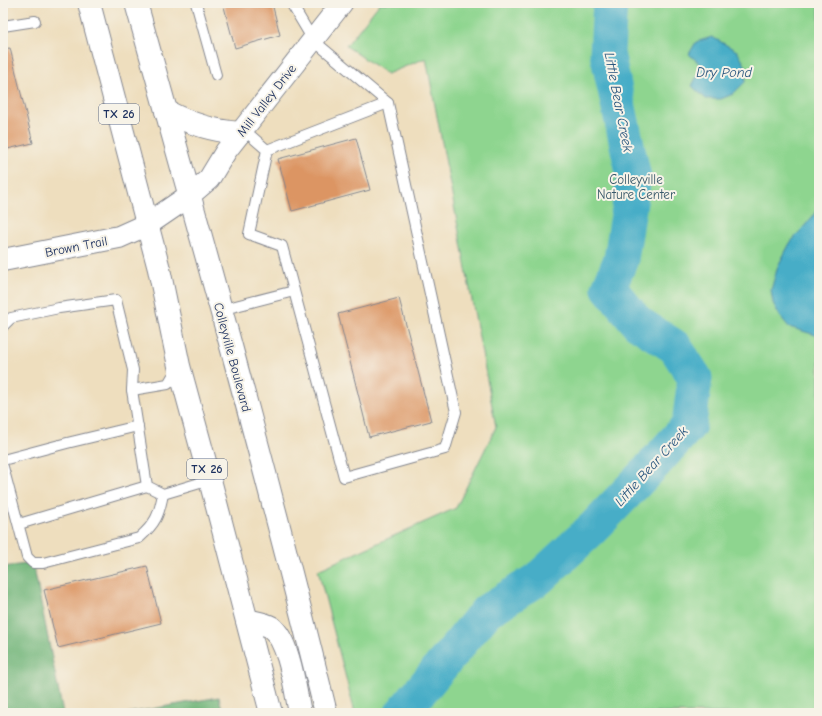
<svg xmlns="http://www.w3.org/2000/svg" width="822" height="716" viewBox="0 0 822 716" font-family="'Comic Neue',sans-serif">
	<rect width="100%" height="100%" fill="#f7f3e8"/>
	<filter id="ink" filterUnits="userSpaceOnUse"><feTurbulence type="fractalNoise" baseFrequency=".025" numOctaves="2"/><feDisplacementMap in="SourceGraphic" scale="8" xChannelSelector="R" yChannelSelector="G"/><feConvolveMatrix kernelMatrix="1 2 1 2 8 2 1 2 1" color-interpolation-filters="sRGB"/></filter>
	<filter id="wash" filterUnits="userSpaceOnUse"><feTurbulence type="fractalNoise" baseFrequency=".012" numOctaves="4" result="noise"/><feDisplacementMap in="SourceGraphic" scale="16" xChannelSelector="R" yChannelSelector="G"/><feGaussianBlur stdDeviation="0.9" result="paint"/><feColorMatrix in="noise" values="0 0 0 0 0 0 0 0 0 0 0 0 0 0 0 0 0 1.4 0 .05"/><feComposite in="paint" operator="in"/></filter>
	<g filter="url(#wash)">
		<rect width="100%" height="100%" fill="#eedebe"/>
		<polygon fill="#8ed58f" stroke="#548276" points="380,3 819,3 819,713 355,713 318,570 456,508 496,427 426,58 387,74 346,46"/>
		<g fill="#72b67a" stroke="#46726c">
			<polygon points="33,563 63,713 3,713 3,567"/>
			<polygon points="219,697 223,713 128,713"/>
		</g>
		<g fill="#47adc7" stroke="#316e92">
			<polygon points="712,37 737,51 746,67 745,82 733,94 721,99 706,99 692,86 696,78 702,74 700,64 689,54 696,42"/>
			<polygon points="819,209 819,336 789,327 780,316 773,303 771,290 778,266 790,243"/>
		</g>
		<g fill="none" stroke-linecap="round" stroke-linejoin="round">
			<polyline stroke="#47adc7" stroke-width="35" points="402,713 487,611 538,579 594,527 655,463 689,425 695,378 675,347 638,323 609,288 621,259 634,177 607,53 610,3"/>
		</g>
		<g id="blocks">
			<g fill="#dc9564">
				<polygon points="223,3 272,3 280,35 235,48"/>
				<polygon points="10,48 33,143 3,150 3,49"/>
				<polygon points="356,138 370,190 292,211 278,159"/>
				<polygon points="399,298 431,421 369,437 338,314"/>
				<polygon points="147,566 161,623 58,648 44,590"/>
			</g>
		</g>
	</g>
	<g filter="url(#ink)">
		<use href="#blocks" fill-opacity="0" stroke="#84868e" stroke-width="1"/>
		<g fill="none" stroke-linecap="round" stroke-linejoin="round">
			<g stroke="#84868e" stroke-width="12">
				<g id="service">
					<polyline points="196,3 216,75"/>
					<polyline points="3,26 35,21"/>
					<polyline points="243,129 267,150 249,234 282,246 344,477 445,449 456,412 388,103 313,40 291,3"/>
					<polyline points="267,150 388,103"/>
					<polyline points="220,310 294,291"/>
					<polyline points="3,326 11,318 59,308 116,300 133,370 132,390 147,486 163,494 210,480"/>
					<polyline points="132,390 168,384 178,367"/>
					<polyline points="3,460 67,443 138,426"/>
					<path d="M3,467L27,557L33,563H43L139,538C156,523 159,515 163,494"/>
					<polyline points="19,524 147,486"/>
				</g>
			</g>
			<g stroke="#84868e" stroke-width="23">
				<polyline id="minor" points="189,196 209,179 226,151 342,3"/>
			</g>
			<g stroke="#84868e" stroke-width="24">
				<polyline id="tertiary" points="3,260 119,237 148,224"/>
			</g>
			<g stroke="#84868e" stroke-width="24">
				<g id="primary">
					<polyline points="89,3 159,269 179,366 210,480 271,713"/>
					<path d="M136,3C202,239 268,475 326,713"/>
					<path d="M166,111C190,124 213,131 240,133"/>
					<polyline points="148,224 189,196"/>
					<path d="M247,620C254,622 264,623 271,627C290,642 295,690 300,713"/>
				</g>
			</g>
			<use href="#service" stroke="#fff" stroke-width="10"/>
			<use href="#minor" stroke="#fff" stroke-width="21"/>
			<use href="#tertiary" stroke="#fff" stroke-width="22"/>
			<use href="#primary" stroke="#fff" stroke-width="22"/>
		</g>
	</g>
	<g text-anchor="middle" stroke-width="4" stroke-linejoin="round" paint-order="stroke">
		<g fill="#f7f3e8" stroke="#5d6a87" stroke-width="1">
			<rect x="99" y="104" width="40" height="20" rx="3"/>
			<rect x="187" y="459" width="40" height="20" rx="3"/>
		</g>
		<g font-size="12" font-weight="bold" fill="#1b2f5e">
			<text x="119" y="118">TX 26</text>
			<text x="207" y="473">TX 26</text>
		</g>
		<g font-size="13" fill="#1b2f5e" stroke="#f7f3e8">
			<text transform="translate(266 100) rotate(-52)" y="5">Mill Valley Drive</text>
			<text transform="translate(76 246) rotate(-11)" y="5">Brown Trail</text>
			<text transform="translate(233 357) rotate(75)" y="5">Colleyville Boulevard</text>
		</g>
		<g font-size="13" fill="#38586a" stroke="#f7f3e8">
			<text x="636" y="184">Colleyville<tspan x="636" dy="15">Nature Center</tspan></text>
		</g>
		<g font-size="14" font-style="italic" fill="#28557e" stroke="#f7f3e8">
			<text x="724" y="77">Dry Pond</text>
			<text transform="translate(619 102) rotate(79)" y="5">Little Bear Creek</text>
			<text transform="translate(651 466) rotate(-48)" y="5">Little Bear Creek</text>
		</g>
	</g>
	<rect width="822" height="716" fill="none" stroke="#f7f3e8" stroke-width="16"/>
</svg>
